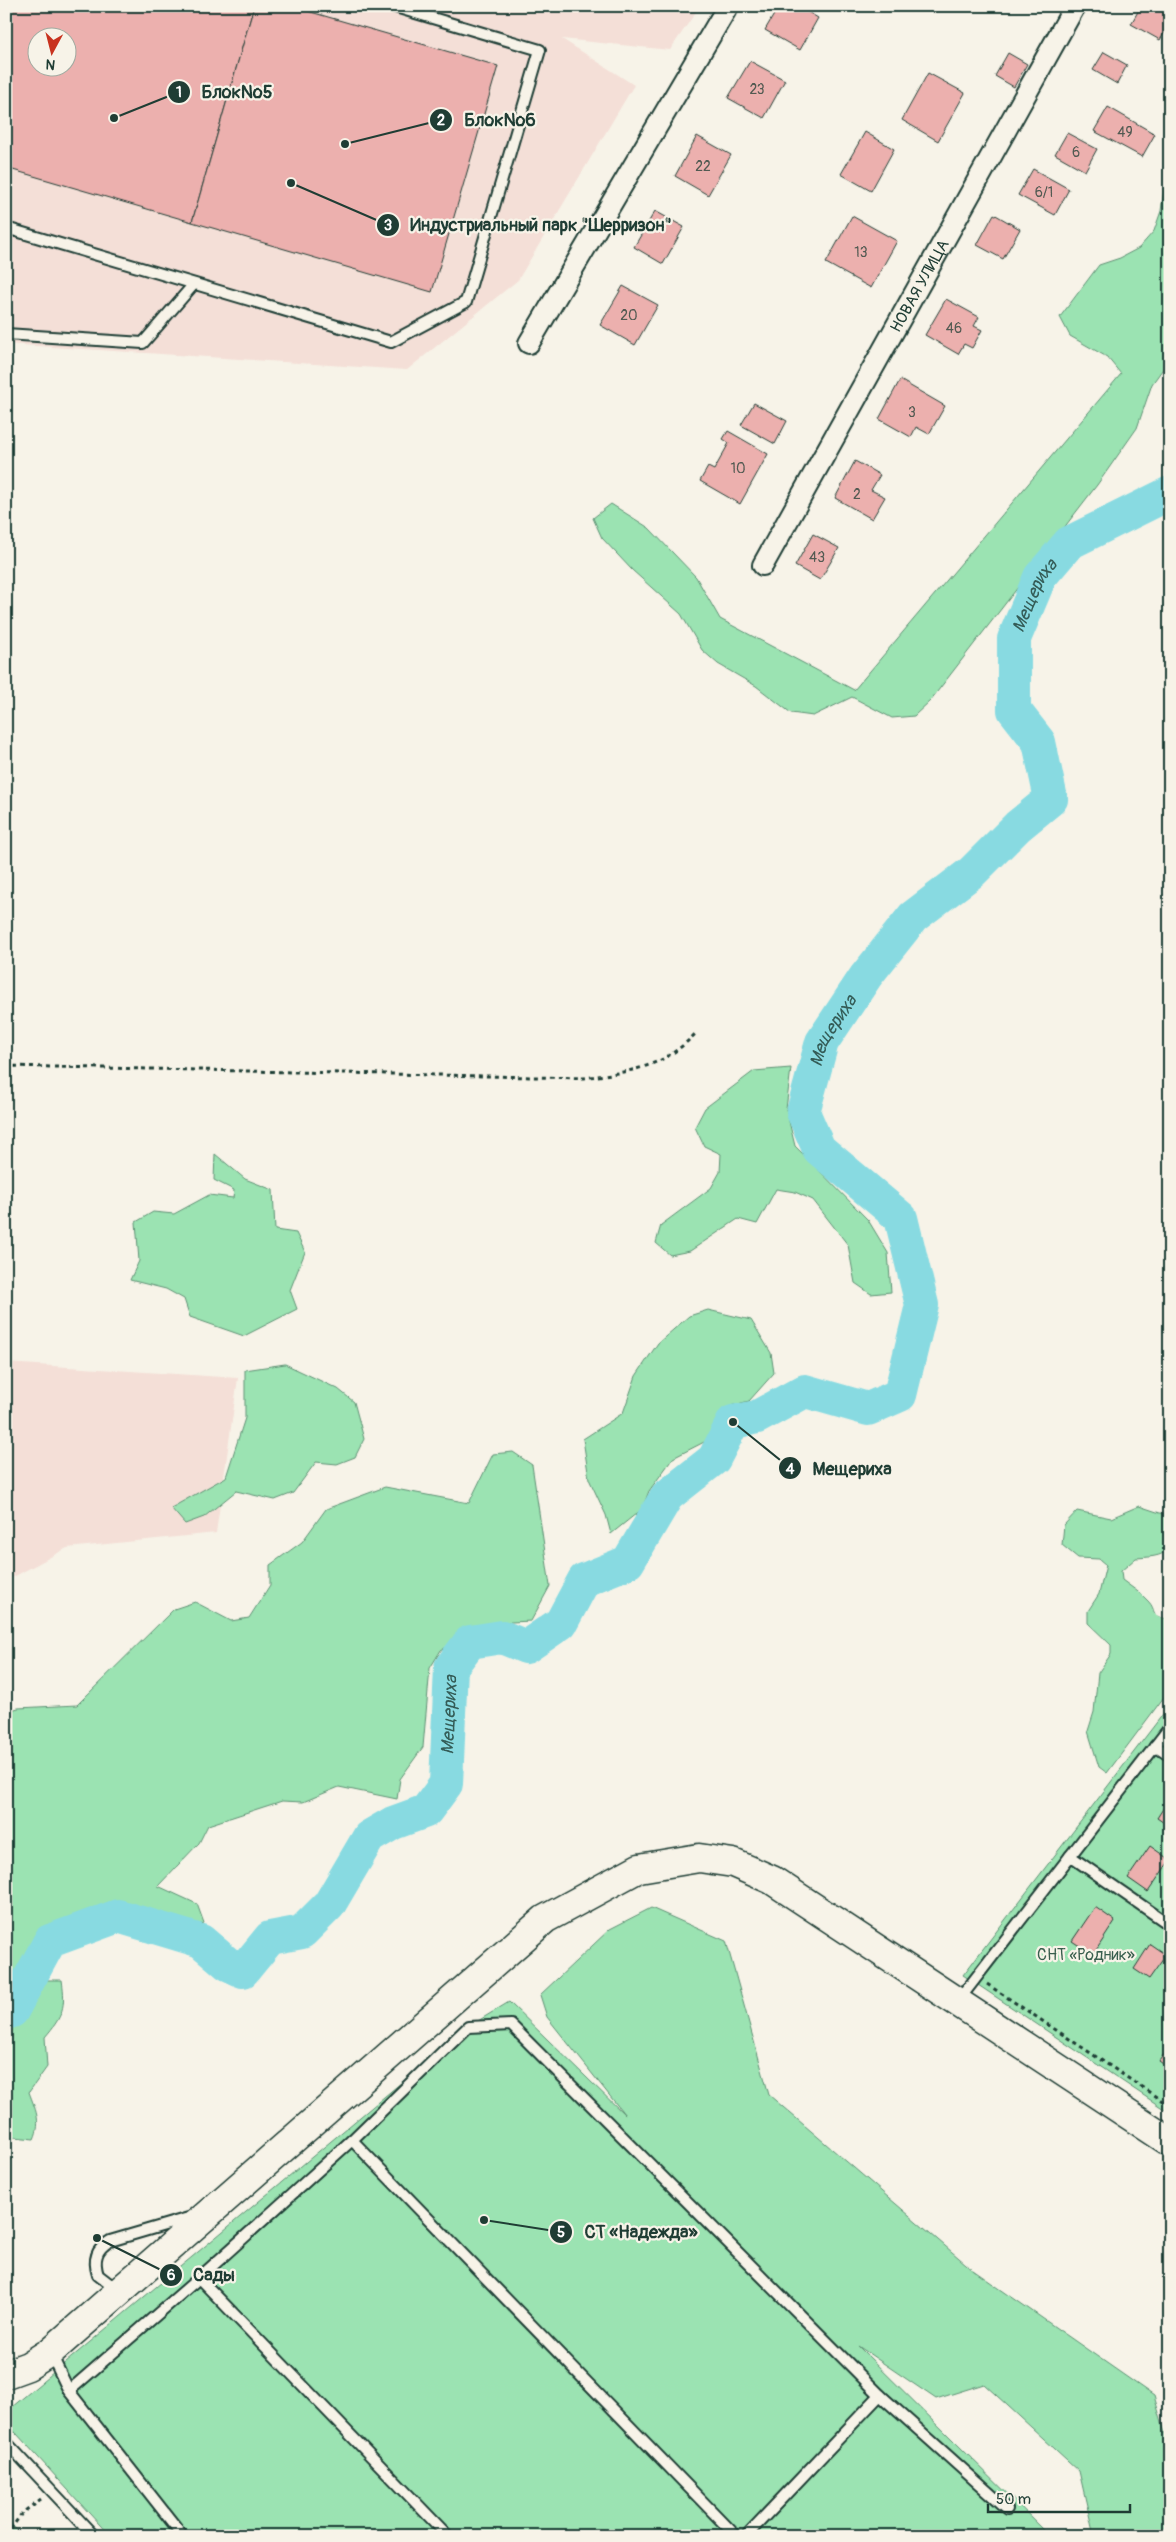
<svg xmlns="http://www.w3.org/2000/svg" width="1176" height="2542" viewBox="0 0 1176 2542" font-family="Pangolin,sans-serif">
	<rect width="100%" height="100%" fill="#f7f3e8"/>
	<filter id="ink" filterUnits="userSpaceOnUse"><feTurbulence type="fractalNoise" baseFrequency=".02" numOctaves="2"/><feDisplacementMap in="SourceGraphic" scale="10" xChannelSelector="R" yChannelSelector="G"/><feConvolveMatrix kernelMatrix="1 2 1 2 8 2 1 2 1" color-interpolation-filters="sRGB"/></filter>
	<g filter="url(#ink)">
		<g fill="#f4dfd7" fill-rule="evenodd">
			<path d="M6,6H700L670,50L562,39L634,85L518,280L407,370L6,344ZM38,38H68V68H38Z"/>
			<polygon points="6,1363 238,1378 216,1533 67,1548 6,1581"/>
		</g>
		<g fill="#9be3b2" stroke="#5d9073">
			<polygon points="1170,181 1170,359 1152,384 1137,428 1097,485 930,701 914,716 892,718 852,697 813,716 791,713 756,686 718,664 702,650 681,614 632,570 602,538 593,518 611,504 649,528 696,577 720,619 854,690 1121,374 1107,357 1070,336 1060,317 1099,265 1120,258 1139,248 1154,231 1161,211 1164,189"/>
			<polygon points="791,1068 786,1109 795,1146 868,1220 888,1253 891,1292 871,1294 855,1283 848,1245 813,1200 795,1192 776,1189 757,1224 738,1219 690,1251 670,1255 656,1243 661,1225 711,1188 720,1172 721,1154 704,1146 695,1127 705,1108 754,1071"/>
			<polygon points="215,1154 245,1179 273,1190 275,1230 296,1233 305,1252 290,1290 297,1309 244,1336 190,1317 184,1299 166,1289 130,1280 139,1261 136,1222 153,1212 174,1214 209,1195 233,1198 234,1190 214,1180"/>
			<polygon points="708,1310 751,1320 771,1353 774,1373 749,1401 730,1406 708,1440 673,1458 649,1491 642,1509 611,1534 606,1515 589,1479 583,1439 623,1413 636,1376 658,1343 689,1316"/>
			<polygon points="285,1364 338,1389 354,1402 364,1439 355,1457 337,1464 316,1462 293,1493 275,1500 236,1491 204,1517 185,1524 171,1508 226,1477 245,1418 245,1370"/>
			<polygon points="513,1452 532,1465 550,1586 531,1621 492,1623 441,1650 430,1668 423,1747 400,1779 397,1799 339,1787 303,1802 282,1801 208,1825 199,1843 158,1886 197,1904 204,1923 187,1930 113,1908 38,1936 6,1988 6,1712 18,1708 77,1705 174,1609 195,1602 231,1621 249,1618 270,1585 270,1565 302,1542 326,1509 385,1487 469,1503 493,1454"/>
			<path d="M1139,1506L1160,1513L1170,1514C1170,1549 1176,1556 1136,1558L1121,1571L1122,1580C1131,1587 1141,1593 1148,1601C1158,1611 1148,1617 1170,1619V1689L1107,1773L1099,1767L1088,1731L1094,1712L1098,1673L1111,1654V1645L1088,1623V1611L1099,1594L1106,1565L1099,1559L1078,1558L1062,1545L1064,1525L1077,1511L1111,1518Z"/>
			<polygon points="1170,1705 1170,2113 963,1975"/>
			<polygon points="651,1908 726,1941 769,2095 973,2270 1154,2396 1170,2450 1170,2536 1094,2536 1079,2471 984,2384 936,2399 858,2346 1050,2536 110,2536 6,2422 6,2412 468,2027 509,2002 625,2115 547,2017 540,1995 610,1929"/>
			<path d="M43,1980H62C66,2007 63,2016 45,2037L47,2067L29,2092C35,2109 42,2121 34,2139L14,2137L6,2151V2024L17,2020Z"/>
			<polygon points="6,2509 9,2521 21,2536 6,2536"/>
		</g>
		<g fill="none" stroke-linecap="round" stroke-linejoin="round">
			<path stroke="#88dae1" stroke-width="34" id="s1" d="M6,2013L12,2011L50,1941L118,1916L201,1941L228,1964L243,1971L270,1938L302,1932L329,1905L369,1837L393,1823L426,1811L446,1784L451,1667L470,1642L502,1637L526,1647L561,1623L584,1580L628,1562L667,1496L714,1459L733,1422L757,1417L805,1391L868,1409L900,1395L922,1305L901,1218L819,1149L803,1112L822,1042L866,976L913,917L972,872L1018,826L1051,799L1039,742L1014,710V639L1040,577L1069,543L1170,493"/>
		</g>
		<g fill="#ecb0ae" stroke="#1f3d34" fill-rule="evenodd">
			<path d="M6,6H254L192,222L6,168ZM38,38H68V68H38Z"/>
			<polygon points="254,6 290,6 498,66 432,292 192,222"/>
			<polygon points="779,6 798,6 818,18 800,50 765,30"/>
			<polygon points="1141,6 1170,6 1170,24 1160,40 1131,24"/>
			<polygon points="1104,52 1127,65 1117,84 1093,70"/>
			<polygon points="1008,53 1027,64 1014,87 995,76"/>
			<polygon points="750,61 785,80 764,118 728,98"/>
			<polygon points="928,73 965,93 938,141 902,120"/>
			<polygon points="1108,107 1155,134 1142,157 1094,131"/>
			<polygon points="865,132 894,149 871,191 841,174"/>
			<polygon points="1067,133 1097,149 1085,171 1055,154"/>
			<polygon points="697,136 731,155 708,195 675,176"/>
			<polygon points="1033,169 1069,189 1055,215 1018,195"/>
			<polygon points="655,211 684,227 663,264 634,247"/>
			<polygon points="994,214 1020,229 1003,259 977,245"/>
			<polygon points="852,216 897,241 871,288 826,263"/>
			<polygon points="623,286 658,305 635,345 600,325"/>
			<polygon points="946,299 979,317 974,326 982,330 972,348 964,344 958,354 925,335"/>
			<polygon points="900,380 945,406 929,434 916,427 911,437 879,419"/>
			<polygon points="754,403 787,421 775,444 741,425"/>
			<polygon points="728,431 768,454 740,504 700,481 708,467 714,470 729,443 723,439"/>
			<polygon points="855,461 880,475 871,490 885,497 872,519 835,498"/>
			<polygon points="813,534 839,548 820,580 795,566"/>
			<polygon points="1170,1798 1170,1827 1157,1818"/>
			<polygon points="1150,1846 1170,1860 1148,1892 1128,1878"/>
			<polygon points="1095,1907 1115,1921 1093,1955 1072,1941"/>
			<polygon points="1150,1944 1166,1955 1149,1979 1134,1969"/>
			<polygon points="1170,2046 1170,2069 1159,2061"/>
		</g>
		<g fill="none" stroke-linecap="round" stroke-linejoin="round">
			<g stroke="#1f3d34" stroke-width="14">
				<g id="lane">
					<polyline points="6,228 391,342 466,302 540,50 392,6"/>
					<polyline points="6,334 143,343 194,284"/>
					<polyline points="1155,1746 1170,1756"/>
					<polyline points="1070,1856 1170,1925"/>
					<polyline points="958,2001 1170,1727"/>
					<polyline points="352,2140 468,2027 511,2025 880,2395 1007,2509"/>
					<polyline points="199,2278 352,2140 736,2536"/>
					<path d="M121,2284L111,2285L98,2275C93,2260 96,2249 110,2241L192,2217"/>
					<polyline points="51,2354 69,2391"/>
					<polyline points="6,2442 94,2536"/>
					<polyline points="183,2536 69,2391 199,2278 448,2536"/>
					<polyline points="746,2536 880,2395"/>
				</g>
			</g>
			<g stroke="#1f3d34" stroke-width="24">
				<g id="street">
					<polyline points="529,343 728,6"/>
					<path id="s2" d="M763,565L1075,6"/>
				</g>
			</g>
			<g stroke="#1f3d34" stroke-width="31">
				<polyline id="secondary" points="6,2374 28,2366 50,2352 545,1919 639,1868 699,1858 733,1863 772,1880 1170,2142"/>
			</g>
			<g stroke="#1f3d34" stroke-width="3" stroke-dasharray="4 4" stroke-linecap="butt">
				<path d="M6,1066L584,1078C631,1071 662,1069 696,1033"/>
				<polyline points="987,1984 1170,2106"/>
				<polyline points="6,2536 22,2513 41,2499"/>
			</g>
			<use href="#lane" stroke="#f7f3e8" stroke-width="10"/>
			<use href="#street" stroke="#f7f3e8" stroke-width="20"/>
			<use href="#secondary" stroke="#f7f3e8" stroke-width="28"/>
		</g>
	</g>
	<g text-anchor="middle" stroke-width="4.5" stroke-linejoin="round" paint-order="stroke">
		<g font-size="14" fill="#525a52">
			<text x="757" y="94">23</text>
			<text x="1125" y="137">49</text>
			<text x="1076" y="157">6</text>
			<text x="703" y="171">22</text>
			<text x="1044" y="197">6/1</text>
			<text x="861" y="257">13</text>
			<text x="629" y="320">20</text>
			<text x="954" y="333">46</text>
			<text x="912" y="417">3</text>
			<text x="738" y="473">10</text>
			<text x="857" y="499">2</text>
			<text x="817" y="562">43</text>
		</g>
		<g font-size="16" fill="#1f3d34" stroke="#f7f3e8">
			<text dy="6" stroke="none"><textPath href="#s2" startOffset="320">НОВАЯ УЛИЦА</textPath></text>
		</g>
		<g font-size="16" fill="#385e4d" stroke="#f7f3e8">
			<text x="1086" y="1960">СНТ «Родник»</text>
		</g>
		<g font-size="18" font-style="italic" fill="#345c57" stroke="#f7f3e8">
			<text dy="6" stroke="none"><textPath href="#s1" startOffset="2246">Мещериха</textPath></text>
			<text dy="6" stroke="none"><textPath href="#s1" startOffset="1706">Мещериха</textPath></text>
			<text dy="6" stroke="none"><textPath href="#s1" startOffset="655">Мещериха</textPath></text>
		</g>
	</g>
	<path fill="none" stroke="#1f3d34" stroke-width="2" d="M114 118L179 92M345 144L441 120M291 183L388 225M733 1422L790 1468M484 2220L561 2232M97 2238L171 2275"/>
	<g fill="#1f3d34" stroke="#f7f3e8" stroke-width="2">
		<circle cx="114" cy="118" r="5"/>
		<circle cx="345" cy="144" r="5"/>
		<circle cx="291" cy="183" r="5"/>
		<circle cx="733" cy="1422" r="5"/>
		<circle cx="484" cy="2220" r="5"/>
		<circle cx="97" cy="2238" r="5"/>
		<circle cx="179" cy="92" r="12"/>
		<circle cx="441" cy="120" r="12"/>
		<circle cx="388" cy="225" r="12"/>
		<circle cx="790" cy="1468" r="12"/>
		<circle cx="561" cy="2232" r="12"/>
		<circle cx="171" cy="2275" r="12"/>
	</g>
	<g font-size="15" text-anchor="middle" font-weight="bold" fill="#fff">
		<text x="179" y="97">1</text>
		<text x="441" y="125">2</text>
		<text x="388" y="230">3</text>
		<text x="790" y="1474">4</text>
		<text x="561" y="2237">5</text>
		<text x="171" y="2280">6</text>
	</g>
	<g font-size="18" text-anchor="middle" font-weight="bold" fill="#1f3d34" stroke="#f7f3e8" stroke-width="4.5" stroke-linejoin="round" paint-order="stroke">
		<text x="237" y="98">Блок№5</text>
		<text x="500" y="126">Блок№6</text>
		<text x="541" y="231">Индустриальный парк "Шерризон"</text>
		<text x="852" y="1475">Мещериха</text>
		<text x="641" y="2238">СТ «Надежда»</text>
		<text x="214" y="2281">Сады</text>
	</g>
	<rect width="1176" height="2542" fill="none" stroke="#f7f3e8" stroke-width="25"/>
	<rect x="12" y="12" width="1151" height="2517" fill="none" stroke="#1f3d34" stroke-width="2" filter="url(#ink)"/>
	<g transform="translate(52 52) rotate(187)"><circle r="24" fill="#f7f3e8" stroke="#a1aaa0"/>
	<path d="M0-4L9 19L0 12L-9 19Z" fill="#c8321e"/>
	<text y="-8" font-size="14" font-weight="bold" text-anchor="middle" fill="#1f3d34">N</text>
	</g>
	<path d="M988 2504v8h142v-8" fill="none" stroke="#1f3d34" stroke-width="2.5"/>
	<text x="996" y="2504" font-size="15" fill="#1f3d34" stroke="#f7f3e8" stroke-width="4" paint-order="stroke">50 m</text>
</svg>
